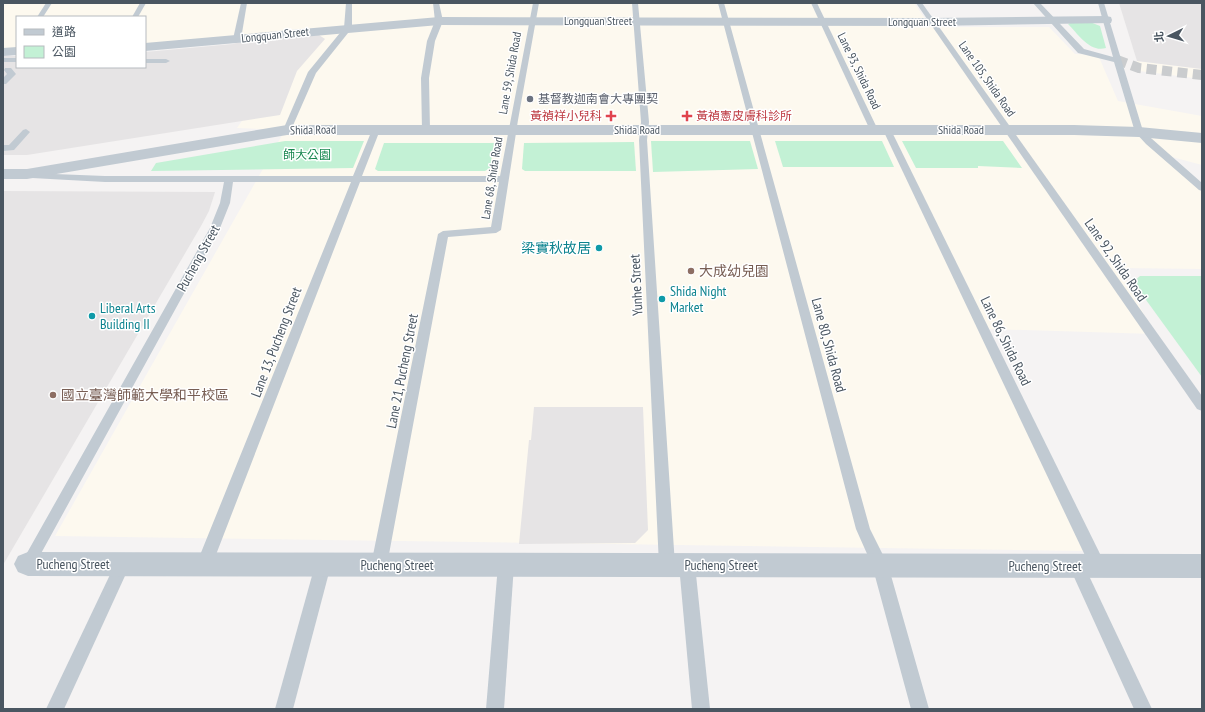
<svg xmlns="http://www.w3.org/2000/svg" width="1205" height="712" viewBox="0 0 1205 712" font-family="'PT Sans Narrow','Noto Sans TC',sans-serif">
	<rect width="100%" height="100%" fill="#f5f3f3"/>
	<g fill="#fdf9ef">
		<polygon points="3,3 914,3 931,27 1049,27 1075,54 1098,55 1118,101 1202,116 1202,165 1172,157 1202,188 1202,269 1120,268 1154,334 989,329 1088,551 55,536 285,130 237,128 298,40 288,35 145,50 145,17 17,17 17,54 3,54"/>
		<polygon points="1137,61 1202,69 1202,79 1139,71"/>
	</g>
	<g fill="#e6e4e5">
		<polygon points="1119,3 1202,3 1202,69 1137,61"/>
		<polygon points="319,35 325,39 297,71 280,115 27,155 3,155 3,56 17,56 17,67 145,67 145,52 233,44 244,41"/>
		<polygon points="3,191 215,192 209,211 201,226 3,565"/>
		<polygon points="534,407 643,407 648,530 635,543 519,544 529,440 531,440"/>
	</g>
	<g fill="#c3f1d5">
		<path d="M1073,22H1090L1100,26L1106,48C1090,53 1078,34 1068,24Z"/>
		<polygon points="285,141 364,141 353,168 151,171 156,163"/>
		<polygon points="651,141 750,141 758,169 653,172"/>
		<polygon points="775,141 882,141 894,167 783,167"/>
		<polygon points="902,141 1003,141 1022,168 978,166 978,168 916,168"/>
		<polygon points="634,142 636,171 525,171 522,169 524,143"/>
		<polygon points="384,143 494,143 490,168 485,171 378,171 375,169"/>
		<polygon points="1140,276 1202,276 1202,377 1133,282"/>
	</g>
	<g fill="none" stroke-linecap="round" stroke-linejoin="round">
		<polyline stroke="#caccce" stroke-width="10" stroke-dasharray="10 5.5" stroke-linecap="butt" points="1117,60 1139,68 1202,75"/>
		<g fill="#c1cad2" fill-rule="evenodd">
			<polygon points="46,3 52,3 43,17 37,17"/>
			<polygon points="140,3 146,3 138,17 132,17"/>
			<polygon points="241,3 247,3 241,39 237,41 233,39"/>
			<polygon points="346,3 352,3 352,28 316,73 291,130 290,132 284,132 283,130 308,72 344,28"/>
			<polygon points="433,3 439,3 443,21 435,41 429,78 430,130 426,133 422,130 421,78 427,41 435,21"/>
			<polygon points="533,3 539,3 518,120 501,230 496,233 448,237 387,565 384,570 379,571 374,570 371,565 438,234 443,231 491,227 499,182 360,182 212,565 209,570 204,571 199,570 196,565 351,182 233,182 230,203 220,228 33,568 28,570 23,568 20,564 23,560 210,228 220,203 224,182 105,182 32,178 29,177 27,175 29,173 105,176 353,176 372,130 376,127 380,130 362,176 500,176"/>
			<polygon points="632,3 638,3 649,122 647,140 675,565 672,570 667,571 662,570 659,565 639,140 641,122"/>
			<polygon points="718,3 724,3 870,529 888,565 929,709 911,709 872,565 856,529"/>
			<polygon points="811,3 817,3 878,130 877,132 871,132 870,130"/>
			<polygon points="916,3 922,3 1202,396 1202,411 1197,409"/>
			<polygon points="1033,3 1040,3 1084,49 1113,57 1098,3 1104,3 1143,131 1202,183 1202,191 1199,190 1146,144 1135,132 1114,62 1078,53"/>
			<rect x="3" y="58" width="14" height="4"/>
			<polygon points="145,59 166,59 170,61 166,63 145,63"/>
			<polygon points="5,68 11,68 16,74 6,84 3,84 3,78 7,74 4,70"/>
			<polygon points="887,127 891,130 1106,566 1103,571 1098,572 1093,571 1090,566 883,130"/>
			<polygon points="26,129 30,132 14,150 3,151 3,145 9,145 23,130"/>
			<polygon points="122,559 127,560 130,565 64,709 46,709 117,560"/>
			<polygon points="323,559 328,560 331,565 293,709 275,709 315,565 318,560"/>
			<polygon points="506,559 511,560 514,565 504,709 486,709 498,565 501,560"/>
			<polygon points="687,559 692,560 695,565 710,709 692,709 679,565 682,560"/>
			<polygon points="1077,560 1082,561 1152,709 1134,709 1069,566 1072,561"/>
		</g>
		<g fill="#c1cad2" fill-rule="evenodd">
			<polygon points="1106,16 1111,17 1112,20 1111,23 932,26 439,25 145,51 145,43 439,17 932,18"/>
			<polygon points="17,47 17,55 3,56 3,48"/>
			<polygon points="28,552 1202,554 1202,578 28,576 18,572 14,564 18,556"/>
		</g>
		<polygon fill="#c1cad2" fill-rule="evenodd" points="287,125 1074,125 1139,127 1202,133 1202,143 1139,137 1074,135 287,135 27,179 3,179 3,169 27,169"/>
	</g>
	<circle fill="#6b7280" stroke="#fff" stroke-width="1.5" cx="530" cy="99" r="4"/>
	<g fill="#e0444e" stroke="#fff" stroke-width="1.5">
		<path d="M609 110h4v4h4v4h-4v4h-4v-4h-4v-4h4z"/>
		<path d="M685 110h4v4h4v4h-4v4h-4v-4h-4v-4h4z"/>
	</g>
	<g fill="#0f9aa8" stroke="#fff" stroke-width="1.5">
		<circle cx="599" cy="248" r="4"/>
		<circle cx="662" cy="299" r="4"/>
		<circle cx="92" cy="316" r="4"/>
	</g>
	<g fill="#8d6e63" stroke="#fff" stroke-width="1.5">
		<circle cx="691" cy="271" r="4"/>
		<circle cx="53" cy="395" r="4"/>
	</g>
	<g text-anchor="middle" stroke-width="3" stroke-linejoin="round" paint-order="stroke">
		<g font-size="12" fill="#4a5661" stroke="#fff">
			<text x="598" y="25">Longquan Street</text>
			<text x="922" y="26">Longquan Street</text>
			<text transform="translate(275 35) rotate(-6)" y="4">Longquan Street</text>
			<text transform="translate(859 71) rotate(64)" y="4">Lane 93, Shida Road</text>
			<text transform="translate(510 73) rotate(-80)" y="4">Lane 59, Shida Road</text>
			<text transform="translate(987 79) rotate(55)" y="4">Lane 105, Shida Road</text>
			<text transform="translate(313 130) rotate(-1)" y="4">Shida Road</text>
			<text x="637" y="134">Shida Road</text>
			<text x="961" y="134">Shida Road</text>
			<text transform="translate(492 178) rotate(-81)" y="4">Lane 68, Shida Road</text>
		</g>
		<g font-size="12" fill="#5b616d" stroke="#fff" text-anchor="start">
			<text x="538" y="103">基督教迦南會大專團契</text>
		</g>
		<g font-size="12" fill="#be3a42" stroke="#fff" text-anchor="end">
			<text x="602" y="120">黃禎祥小兒科</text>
			<text x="696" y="120" text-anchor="start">黃禎憲皮膚科診所</text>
		</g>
		<g font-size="12" fill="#17864f" stroke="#fff">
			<text x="307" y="159">師大公園</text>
		</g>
		<g font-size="14" fill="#0d838f" stroke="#fff" text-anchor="start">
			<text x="591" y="253" text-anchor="end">梁實秋故居</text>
			<text x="670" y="296">Shida Night<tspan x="670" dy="16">Market</tspan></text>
			<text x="100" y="313">Liberal Arts<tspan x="100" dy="16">Building II</tspan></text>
		</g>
		<g font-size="14" fill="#4a5661" stroke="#fff">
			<text transform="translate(198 258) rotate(-61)" y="5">Pucheng Street</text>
			<text transform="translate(1116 260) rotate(55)" y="5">Lane 92, Shida Road</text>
			<text transform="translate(636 285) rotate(-93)" y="5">Yunhe Street</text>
			<text transform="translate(1006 341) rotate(64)" y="5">Lane 86, Shida Road</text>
			<text transform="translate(276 342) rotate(-69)" y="5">Lane 13, Pucheng Street</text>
			<text transform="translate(829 345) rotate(75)" y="5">Lane 80, Shida Road</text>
			<text transform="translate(402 371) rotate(-79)" y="5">Lane 21, Pucheng Street</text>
			<text x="73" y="569">Pucheng Street</text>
			<text x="397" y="570">Pucheng Street</text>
			<text x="721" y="570">Pucheng Street</text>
			<text x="1045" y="571">Pucheng Street</text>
		</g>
		<g font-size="14" fill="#785e54" stroke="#fff" text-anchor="start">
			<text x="699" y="276">大成幼兒園</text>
			<text x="61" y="400">國立臺灣師範大學和平校區</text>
		</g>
	</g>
	<rect width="1205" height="712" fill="none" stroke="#4a5661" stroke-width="8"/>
	<rect x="16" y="16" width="130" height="52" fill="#ffffff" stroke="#b7bbc0"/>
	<rect x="24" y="29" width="20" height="6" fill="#c1cad2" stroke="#b7bbc0"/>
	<text x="52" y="36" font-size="12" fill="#4a5661">道路</text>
	<rect x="24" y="46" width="20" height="12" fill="#c3f1d5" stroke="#b7bbc0"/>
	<text x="52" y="56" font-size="12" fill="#4a5661">公園</text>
	<g transform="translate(1169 36) rotate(265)" stroke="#ffffff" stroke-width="3" paint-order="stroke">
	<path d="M0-3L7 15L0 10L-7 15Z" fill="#4a5661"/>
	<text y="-6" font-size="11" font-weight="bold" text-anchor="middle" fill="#4a5661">北</text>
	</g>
</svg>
